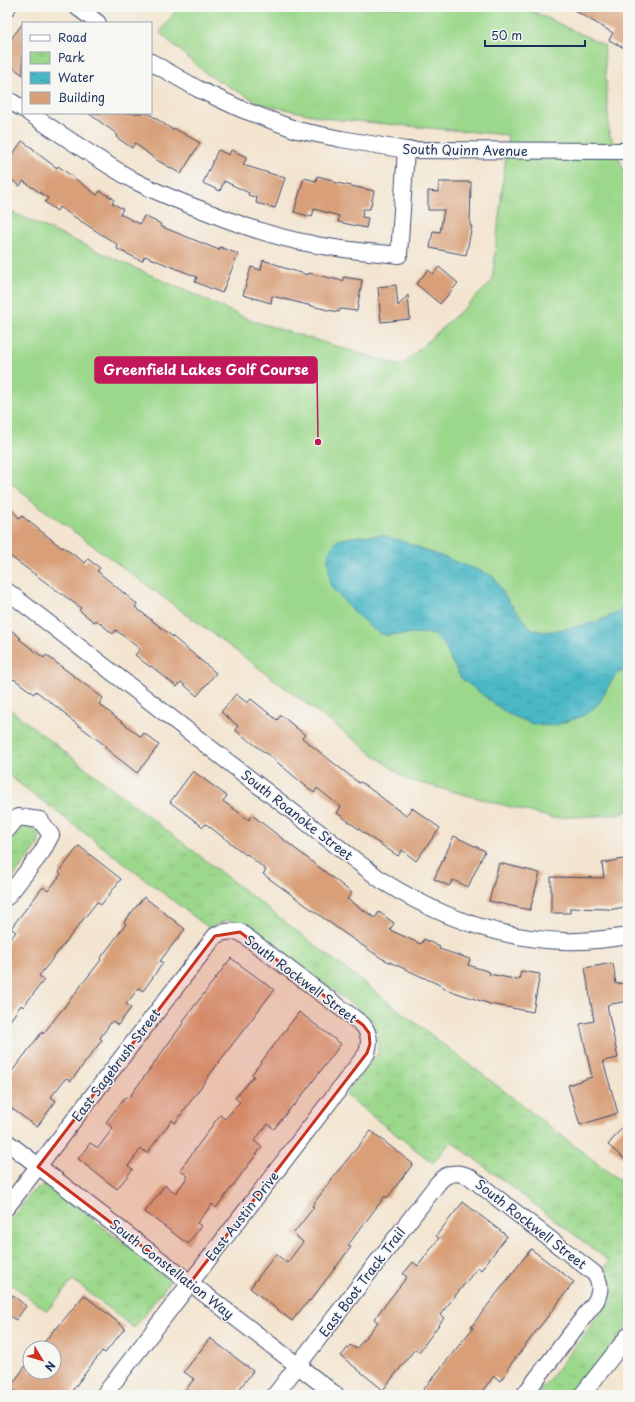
<svg xmlns="http://www.w3.org/2000/svg" width="635" height="1402" viewBox="0 0 635 1402" font-family="'Playpen Sans',sans-serif">
	<defs>
		<pattern id="park-tufts" width="24" height="20" patternUnits="userSpaceOnUse"><rect width="24" height="20" fill="#9cd88c"/><path d="M3 7l-1-3M5 7V3M7 7l1-3M15 17l-1-3M17 17v-4M19 17l1-3" fill="none" stroke="#86ba7b"/></pattern>
		<pattern id="water-ripples" width="26" height="14" patternUnits="userSpaceOnUse"><rect width="26" height="14" fill="#4ab7c5"/><path d="M2 4q2-2 4 0t4 0M15 11q2-2 4 0t4 0" fill="none" stroke="#3d95a3"/></pattern>
	</defs>
	<rect width="100%" height="100%" fill="#f6f6f2"/>
	<filter id="ink" filterUnits="userSpaceOnUse"><feTurbulence type="fractalNoise" baseFrequency=".025" numOctaves="2"/><feDisplacementMap in="SourceGraphic" scale="8" xChannelSelector="R" yChannelSelector="G"/><feConvolveMatrix kernelMatrix="1 2 1 2 8 2 1 2 1" color-interpolation-filters="sRGB"/></filter>
	<filter id="wash" filterUnits="userSpaceOnUse"><feTurbulence type="fractalNoise" baseFrequency=".012" numOctaves="4" result="noise"/><feDisplacementMap in="SourceGraphic" scale="16" xChannelSelector="R" yChannelSelector="G"/><feGaussianBlur stdDeviation="0.9" result="paint"/><feColorMatrix in="noise" values="0 0 0 0 0 0 0 0 0 0 0 0 0 0 0 0 0 1.4 0 .05"/><feComposite in="paint" operator="in"/></filter>
	<g filter="url(#wash)">
		<rect width="100%" height="100%" fill="#f3e4cf"/>
		<polygon fill="#9cd88c" stroke="#5c8475" points="178,7 524,7 604,45 609,132 628,182 628,811 617,815 552,818 406,779 239,653 35,503 7,479 7,210 250,320 401,366 492,282 508,135 331,119 261,104 208,75 160,33"/>
		<g fill="url(#park-tufts)" stroke="#5c8475">
			<polygon points="7,707 628,1187 628,1326 575,1395 537,1395 610,1301 612,1287 605,1267 609,1261 451,1141 433,1163 345,1095 378,1053 379,1038 372,1020 246,924 228,920 209,928 7,774"/>
			<polygon points="29,826 35,830 39,835 38,845 7,885 7,844 22,827"/>
			<polygon points="47,1183 171,1280 134,1328 73,1280 47,1311 7,1281 7,1224 32,1192"/>
		</g>
		<polygon fill="url(#water-ripples)" stroke="#327392" points="382,535 402,541 493,576 509,602 532,629 544,632 571,628 596,622 615,614 628,601 628,671 619,672 610,683 600,702 587,714 569,721 551,726 532,724 506,713 461,678 450,659 444,644 434,635 424,633 385,635 374,630 354,612 331,587 328,560 330,550 338,540 357,536"/>
		<g id="blocks">
			<g fill="#d89f78">
				<polygon points="569,7 619,7 628,12 628,50 609,40 613,33"/>
				<polygon points="23,23 23,75 7,63 7,44"/>
				<polygon points="88,113 148,113 173,130 174,128 200,143 181,174 155,159 135,143 132,148 116,137 117,134"/>
				<polygon points="22,141 35,150 34,151 57,168 58,166 97,195 100,191 114,199 112,203 123,209 120,214 140,224 144,216 161,224 160,226 219,250 220,247 238,254 222,293 195,282 197,277 145,256 142,261 117,249 118,245 59,207 57,211 45,202 48,198 23,181 20,186 9,178 12,174 7,171 7,163"/>
				<polygon points="218,150 229,155 231,150 247,157 243,165 285,178 275,208 256,203 257,198 248,195 249,193 224,181 220,191 203,183"/>
				<polygon points="317,176 333,180 333,182 374,191 370,209 363,209 362,217 368,218 366,228 338,222 339,216 314,209 312,217 294,212 304,178 316,181"/>
				<polygon points="439,182 471,182 470,226 472,226 466,255 430,248 433,231 440,232 444,210 428,210 428,191 438,192"/>
				<polygon points="263,260 281,266 281,267 308,275 309,273 343,281 343,277 362,280 357,311 340,309 339,312 328,310 272,296 271,303 243,295 251,267 261,270"/>
				<polygon points="439,267 458,283 440,304 416,284 428,270 433,274"/>
				<polygon points="396,285 398,306 408,295 410,319 381,322 378,287"/>
				<polygon points="7,505 20,519 22,516 62,548 63,547 85,563 88,559 100,568 97,571 137,604 135,607 173,637 216,673 197,696 181,682 177,687 151,666 150,667 135,655 140,649 116,630 113,634 96,620 94,622 79,610 81,608 7,554"/>
				<polygon points="7,627 21,638 19,639 44,658 46,655 103,698 99,704 141,737 144,733 159,745 137,773 105,748 106,746 66,716 67,715 36,691 34,694 14,679 13,680 7,675"/>
				<polygon points="236,694 247,703 251,699 277,720 281,715 305,735 302,738 359,783 361,782 406,816 412,808 440,828 416,861 402,850 398,856 371,838 337,813 341,807 317,788 314,793 271,757 235,730 238,726 221,712"/>
				<polygon points="193,771 227,796 223,801 249,820 252,815 352,893 347,899 375,918 379,912 394,923 390,930 421,944 424,939 440,947 439,949 470,959 468,965 490,972 489,974 519,980 521,971 540,974 533,1012 490,1004 442,988 442,986 381,958 344,933 263,874 266,870 247,854 246,855 206,824 203,827 170,802"/>
				<polygon points="454,836 485,851 468,887 453,880 449,886 434,879"/>
				<polygon points="79,846 121,879 101,905 97,902 39,976 44,980 23,1007 21,1005 7,1025 7,943 16,932 11,928 43,887 48,891 61,874 59,872"/>
				<polygon points="628,858 628,898 623,899 624,907 609,910 609,909 570,908 570,913 551,913 551,877 604,878 602,863"/>
				<polygon points="499,863 540,873 530,910 489,901"/>
				<polygon points="144,897 185,929 160,961 163,963 143,991 139,988 126,1004 131,1008 118,1025 112,1021 100,1038 102,1040 71,1081 66,1078 51,1097 56,1101 37,1127 7,1105 7,1078 42,1032 43,1034 101,960 100,959 126,924 124,922"/>
				<polygon points="231,958 274,990 219,1062 175,1123 172,1120 147,1153 141,1149 128,1166 133,1169 117,1189 78,1159 90,1143 98,1148 113,1128 106,1122 125,1097 128,1099 184,1022 183,1021"/>
				<polygon points="613,963 616,984 625,983 628,1001 607,1005 618,1058 603,1061 618,1113 580,1125 568,1085 592,1077 580,1024 594,1021 585,968"/>
				<polygon points="299,1012 341,1044 294,1106 293,1105 274,1129 268,1124 254,1141 262,1147 216,1208 212,1204 197,1223 201,1226 188,1244 145,1212 165,1185 176,1193 188,1176 180,1170 220,1115 225,1119 240,1102 235,1098 254,1076 252,1074"/>
				<polygon points="628,1120 628,1162 608,1145"/>
				<polygon points="371,1131 413,1164 387,1198 385,1196 348,1245 351,1247 310,1301 309,1300 292,1321 250,1288 276,1254 287,1263 303,1242 293,1234 314,1207 312,1206 337,1172"/>
				<polygon points="463,1202 507,1236 481,1270 478,1267 440,1315 444,1318 419,1352 415,1349 383,1390 341,1356 350,1345 356,1349 378,1322 374,1319 407,1277 403,1274 413,1262 418,1266 439,1238 436,1236"/>
				<polygon points="531,1249 574,1282 508,1368 509,1369 500,1381 494,1376 479,1395 419,1395 473,1328 471,1327"/>
				<polygon points="7,1291 26,1306 16,1320 7,1314"/>
				<polygon points="84,1295 125,1328 105,1353 102,1351 69,1395 20,1395 10,1387 30,1360 30,1372 54,1372 54,1348 40,1348 55,1328 56,1329"/>
				<polygon points="210,1338 253,1371 235,1395 182,1395 194,1379 184,1372"/>
			</g>
		</g>
	</g>
	<g filter="url(#ink)">
		<use href="#blocks" fill-opacity="0" stroke="#3b4a6f" stroke-width="1"/>
		<g fill="none" stroke-linecap="round" stroke-linejoin="round">
			<g stroke="#3b4a6f" stroke-width="18">
				<g id="minor">
					<polyline points="77,7 98,23"/>
					<polyline points="7,8 8,7"/>
					<polyline points="151,62 198,89 241,109 297,130 341,139 406,150 628,151"/>
					<polyline points="7,99 23,109"/>
					<path d="M29,113C63,136 97,159 133,180C156,192 181,202 205,211C240,225 276,238 312,244C341,250 370,252 399,255L406,150"/>
					<path d="M7,591L381,880C436,915 498,939 564,941C586,942 607,939 628,936"/>
					<polyline points="7,830 18,817 40,820 51,835 42,852 7,897"/>
					<polyline points="7,1142 336,1395"/>
					<path d="M7,1207L215,936C223,931 231,931 240,932L363,1025C370,1035 370,1042 367,1053L104,1395"/>
					<path d="M275,1395L438,1183C447,1172 457,1171 470,1177L594,1273C601,1283 601,1290 596,1301L524,1395"/>
					<polyline points="582,1395 628,1336"/>
				</g>
			</g>
			<use href="#minor" stroke="#fff" stroke-width="16"/>
		</g>
	</g>
	<path fill="#c8321e" fill-opacity="0.2" stroke="#c8321e" stroke-width="3" stroke-linejoin="round" d="M240,932L363,1025L369,1033L370,1044L367,1053L190,1283L38,1167L215,936Z"/>
	<g text-anchor="middle" stroke-width="3" stroke-linejoin="round" paint-order="stroke">
		<g font-size="13" fill="#1b2f5e" stroke="#f6f6f2">
			<text transform="translate(465 150) rotate(1)" y="5">South Quinn Avenue</text>
			<text transform="translate(297 815) rotate(38)" y="5">South Roanoke Street</text>
			<text transform="translate(301 979) rotate(37)" y="5">South Rockwell Street</text>
			<text transform="translate(116 1065) rotate(-53)" y="5">East Sagebrush Street</text>
			<text transform="translate(242 1216) rotate(-52)" y="5">East Austin Drive</text>
			<text transform="translate(531 1224) rotate(38)" y="5">South Rockwell Street</text>
			<text transform="translate(172 1269) rotate(38)" y="5">South Constellation Way</text>
			<text transform="translate(362 1282) rotate(-53)" y="5">East Boot Track Trail</text>
		</g>
	</g>
	<path fill="none" stroke="#c2185b" stroke-width="1.5" d="M318 442L317 370"/>
	<circle fill="#c2185b" stroke="#f6f6f2" stroke-width="1.5" cx="318" cy="442" r="4"/>
	<rect fill="#c2185b" stroke="#c2185b" stroke-width="1.5" x="95" y="357" width="222" height="26" rx="4"/>
	<g font-size="14" text-anchor="middle" font-weight="bold" fill="#fff">
		<text x="206" y="375">Greenfield Lakes Golf Course</text>
	</g>
	<rect width="635" height="1402" fill="none" stroke="#f6f6f2" stroke-width="24"/>
	<rect x="22" y="22" width="130" height="92" fill="#f6f6f2" stroke="#9ea6b7"/>
	<rect x="30" y="35" width="20" height="6" fill="#ffffff" stroke="#9ea6b7"/>
	<text x="58" y="42" font-size="12" fill="#1b2f5e">Road</text>
	<rect x="30" y="52" width="20" height="12" fill="url(#park-tufts)" stroke="#9ea6b7"/>
	<text x="58" y="62" font-size="12" fill="#1b2f5e">Park</text>
	<rect x="30" y="72" width="20" height="12" fill="url(#water-ripples)" stroke="#9ea6b7"/>
	<text x="58" y="82" font-size="12" fill="#1b2f5e">Water</text>
	<rect x="30" y="92" width="20" height="12" fill="#d89f78" stroke="#9ea6b7"/>
	<text x="58" y="102" font-size="12" fill="#1b2f5e">Building</text>
	<g transform="translate(42 1360) rotate(128)"><circle r="19" fill="#f6f6f2" stroke="#9ea6b7"/>
	<path d="M0-3L7 15L0 10L-7 15Z" fill="#c8321e"/>
	<text y="-6" font-size="11" font-weight="bold" text-anchor="middle" fill="#1b2f5e">N</text>
	</g>
	<path d="M485 40v6h100v-6" fill="none" stroke="#1b2f5e" stroke-width="2"/>
	<text x="491" y="40" font-size="12" fill="#1b2f5e" stroke="#f6f6f2" stroke-width="3" paint-order="stroke">50 m</text>
</svg>
